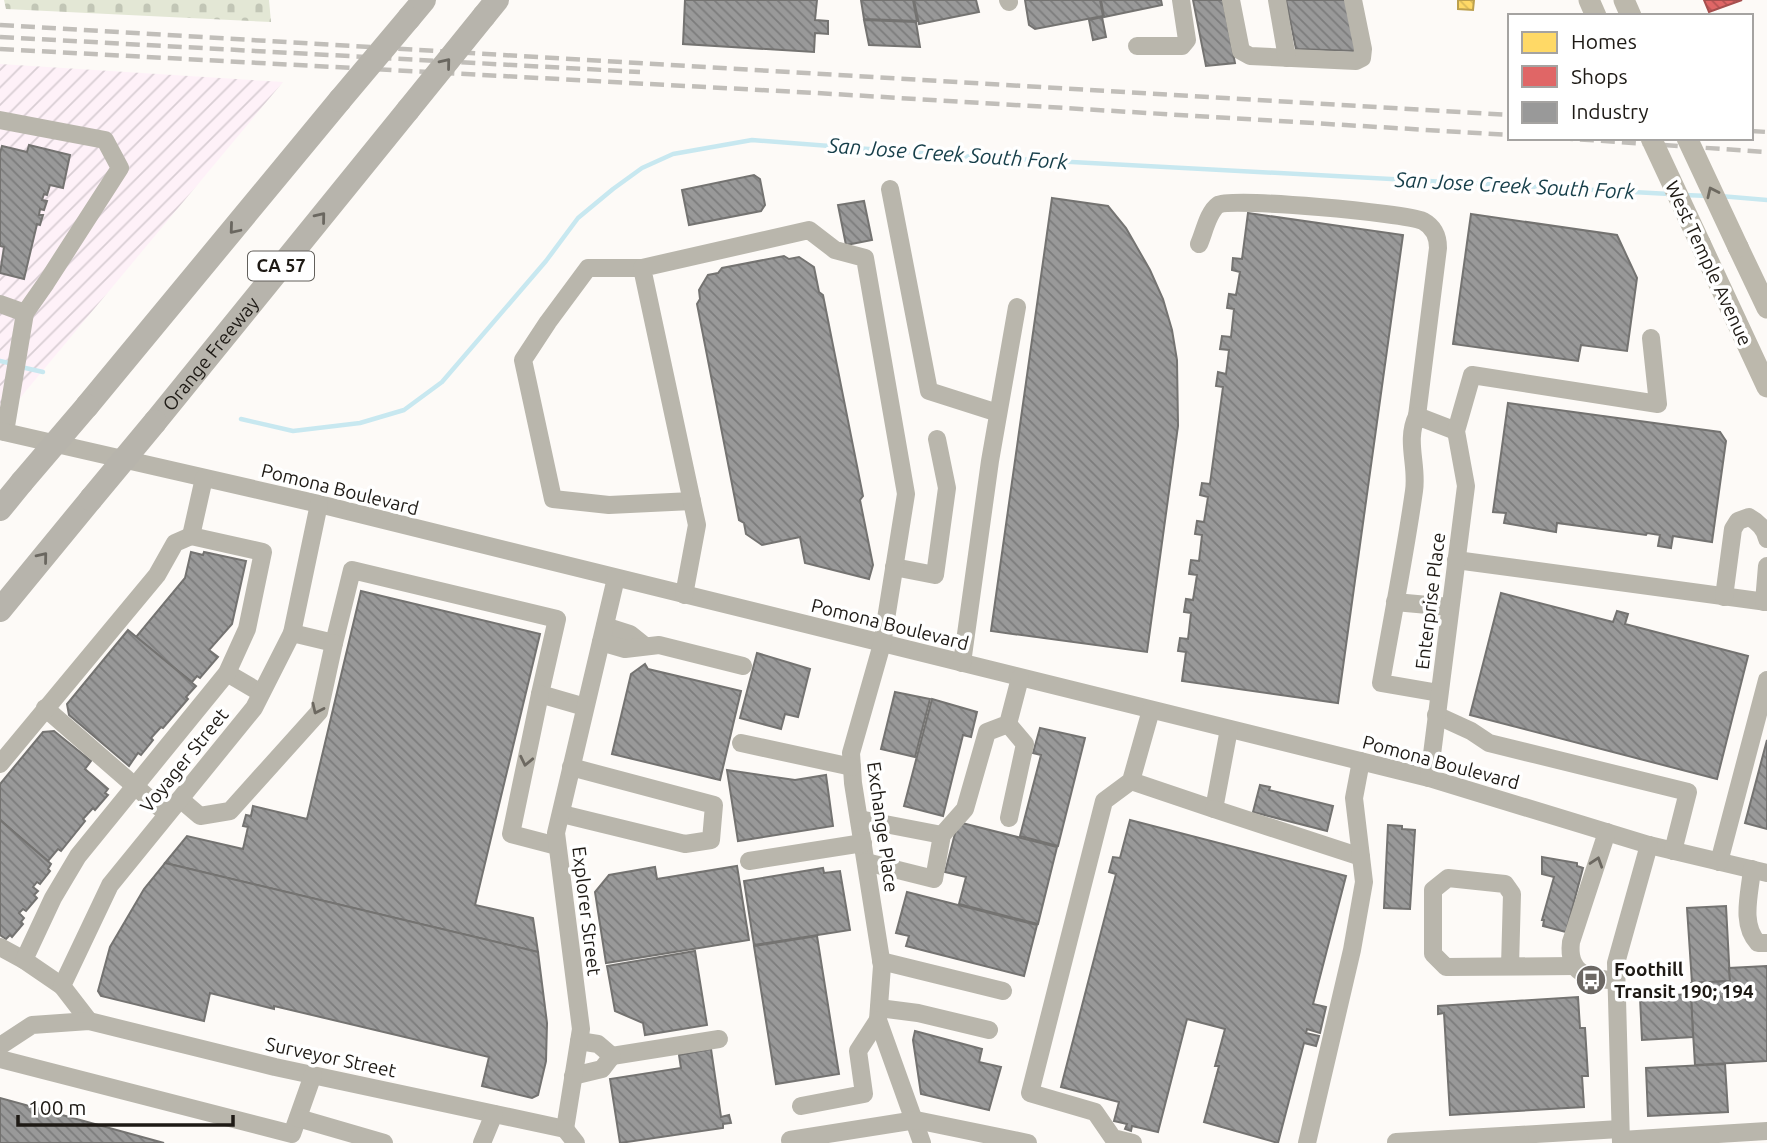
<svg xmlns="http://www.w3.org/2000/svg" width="1767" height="1143" viewBox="0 0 1767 1143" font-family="Ubuntu,sans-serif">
	<defs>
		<pattern id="industrial-furrows" width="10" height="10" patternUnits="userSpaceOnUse" patternTransform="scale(1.75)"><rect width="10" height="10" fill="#fef1f8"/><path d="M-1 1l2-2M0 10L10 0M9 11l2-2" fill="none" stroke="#d9ced4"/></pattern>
		<pattern id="cemetery-stones" width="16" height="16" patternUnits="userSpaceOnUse" patternTransform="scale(1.75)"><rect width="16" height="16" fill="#e3e7d5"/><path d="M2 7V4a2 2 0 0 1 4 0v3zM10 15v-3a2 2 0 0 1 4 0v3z" fill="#c2c6b6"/></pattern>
		<pattern id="homes-back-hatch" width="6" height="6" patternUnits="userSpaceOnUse" patternTransform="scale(1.75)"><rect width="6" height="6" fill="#ffd966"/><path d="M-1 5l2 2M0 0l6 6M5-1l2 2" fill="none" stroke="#daba58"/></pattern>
		<pattern id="shops-back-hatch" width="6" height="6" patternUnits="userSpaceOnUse" patternTransform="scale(1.75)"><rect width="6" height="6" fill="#e06666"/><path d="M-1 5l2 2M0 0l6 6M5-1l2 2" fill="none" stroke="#b55353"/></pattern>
		<pattern id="industry-back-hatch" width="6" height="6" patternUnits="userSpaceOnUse" patternTransform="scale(1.75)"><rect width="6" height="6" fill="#999"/><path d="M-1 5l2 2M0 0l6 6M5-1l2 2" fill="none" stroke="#7c7c7c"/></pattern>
	</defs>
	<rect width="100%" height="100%" fill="#fdfaf7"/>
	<polygon fill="url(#industrial-furrows)" points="0,64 283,82 0,422"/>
	<polygon fill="url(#cemetery-stones)" points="4,0 269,0 271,22 6,9"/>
	<polygon fill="url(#homes-back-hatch)" stroke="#bca04e" stroke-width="2" points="1458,0 1474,0 1473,10 1458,9"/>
	<polygon fill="url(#shops-back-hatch)" stroke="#a64f4e" stroke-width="2" points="1704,0 1742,0 1709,12"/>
	<g fill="url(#industry-back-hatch)" stroke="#747371" stroke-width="2">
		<polygon points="685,0 817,0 815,20 828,21 828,34 815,33 814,52 683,44"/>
		<polygon points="861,0 913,0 917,21 864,19"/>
		<polygon points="914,0 976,0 979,12 919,24"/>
		<polygon points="1025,0 1100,0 1103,16 1035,29 1029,25"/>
		<polygon points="1101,0 1161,0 1162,5 1104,17"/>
		<polygon points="1193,0 1223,0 1235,63 1206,66"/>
		<polygon points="1286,0 1346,0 1356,51 1296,49"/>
		<polygon points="1102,17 1106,37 1093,40 1089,20"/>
		<polygon points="864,20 916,22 920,47 869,45"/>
		<polygon points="29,145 70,155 63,188 50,185 47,195 44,194 42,200 47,201 44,210 40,209 39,215 43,215 40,225 37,224 24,279 0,273 4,247 0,246 0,153 2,146 27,152"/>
		<polygon points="754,175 760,179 765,205 761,211 689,225 682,190"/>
		<polygon points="1052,198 1108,206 1126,228 1150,270 1163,299 1172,330 1177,360 1178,426 1147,652 991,631"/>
		<polygon points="864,201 872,240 846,245 838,205"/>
		<polygon points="1248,213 1403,235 1338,703 1182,681 1186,652 1178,651 1180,638 1188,639 1191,613 1184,612 1186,599 1193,600 1197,575 1189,574 1191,560 1199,561 1202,535 1195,534 1197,521 1204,522 1208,497 1200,495 1202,483 1210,484 1223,387 1216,386 1218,372 1226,374 1229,350 1220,349 1222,336 1231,337 1234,309 1227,308 1229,294 1236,295 1240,272 1232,270 1233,258 1242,259"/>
		<polygon points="1471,214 1617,235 1637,278 1627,351 1581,345 1578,361 1453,344"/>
		<polygon points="784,256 789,259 799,257 814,267 819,292 823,295 863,496 860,500 873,565 869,579 805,563 800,537 762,545 746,534 744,523 739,520 697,304 700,299 699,290 708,275 718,273 722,268"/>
		<polygon points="1508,403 1720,432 1726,441 1712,542 1673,536 1671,548 1658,546 1660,535 1647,533 1646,535 1557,523 1556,532 1504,523 1506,513 1493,512"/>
		<polygon points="191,552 203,555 204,552 246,561 232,624 209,650 218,657 200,678 197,676 192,682 136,637 185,578"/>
		<polygon points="361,591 540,634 475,905 533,918 538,952 165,863 187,836 243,849 248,827 243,826 246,815 251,816 253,806 307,819"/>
		<polygon points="1501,593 1613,622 1617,611 1628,614 1625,624 1748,656 1717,779 1470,715"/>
		<polygon points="128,630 196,686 186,697 188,699 163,728 161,727 151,738 153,740 141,755 138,753 129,766 69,715 67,704"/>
		<polygon points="757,653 810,669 798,717 785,714 781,729 740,718"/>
		<polygon points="645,664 648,669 741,691 720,780 612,754 631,674"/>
		<polygon points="895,692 930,699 915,757 881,749"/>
		<polygon points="932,699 977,712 971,737 963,735 943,816 904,806"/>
		<polygon points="1040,728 1085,738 1058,846 1020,836 1041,755 1033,753"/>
		<polygon points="54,731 91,761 85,769 108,789 105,793 108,795 95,810 93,808 83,819 85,821 61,851 58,849 48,861 0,820 0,784 43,732"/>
		<polygon points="1767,740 1767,829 1745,823"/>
		<polygon points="727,770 795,780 826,775 833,826 738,841"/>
		<polygon points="1260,785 1270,787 1269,790 1333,806 1327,831 1253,812"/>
		<polygon points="0,820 51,864 48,869 50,871 40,884 37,882 33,887 38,891 34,895 37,898 26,911 23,909 19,913 24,918 21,922 23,924 12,937 10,935 6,939 0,935"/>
		<polygon points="1130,820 1346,876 1313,1004 1326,1007 1320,1033 1307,1029 1306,1033 1319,1036 1316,1046 1304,1043 1278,1143 1204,1122 1219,1066 1215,1066 1225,1029 1187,1019 1158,1132 1132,1126 1131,1131 1125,1129 1127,1124 1114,1121 1119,1102 1061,1087 1116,874 1109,872 1113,857 1120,858"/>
		<polygon points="958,822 1057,847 1038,924 959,904 966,877 945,872"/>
		<polygon points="1388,825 1402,826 1402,829 1415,830 1410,909 1384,908"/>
		<polygon points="1542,857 1577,863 1577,866 1583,868 1566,932 1543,926 1544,920 1542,920 1554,877 1542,874"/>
		<polygon points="165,863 538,952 547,1023 546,1061 538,1095 532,1098 482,1086 489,1057 274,1006 274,1009 210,993 204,1021 101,996 98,991 110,947 144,889"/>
		<polygon points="737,866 749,940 606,963 595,892 609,875 655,867 657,879"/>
		<polygon points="823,868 824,873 840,871 850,930 754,945 744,881"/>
		<polygon points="907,892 1037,925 1024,976 906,946 909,936 896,933"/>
		<polygon points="1726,906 1730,981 1692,983 1687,908"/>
		<polygon points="817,936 839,1074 776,1084 754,946"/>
		<polygon points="695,951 707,1025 645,1035 643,1023 615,1011 607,966"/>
		<polygon points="1767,966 1767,1061 1695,1065 1690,983 1730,981 1729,968"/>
		<polygon points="1691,994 1693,1037 1642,1040 1640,997"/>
		<polygon points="1578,997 1580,1028 1585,1028 1588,1076 1582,1076 1584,1107 1450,1115 1444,1013 1438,1014 1438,1006"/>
		<polygon points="915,1031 982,1049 979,1062 1001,1067 989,1110 921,1094 913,1040"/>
		<polygon points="711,1049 721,1117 729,1115 731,1123 723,1124 723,1128 620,1143 610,1079 681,1068 679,1055"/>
		<polygon points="1725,1064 1728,1112 1648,1116 1646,1068"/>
		<polygon points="0,1098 164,1143 0,1143"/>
	</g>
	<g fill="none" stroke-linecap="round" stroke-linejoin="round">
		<g stroke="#c8e8f0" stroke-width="4.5">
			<polyline points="1685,195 1708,196"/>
			<polyline points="1720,196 1767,200"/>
			<polyline points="0,361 13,364"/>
			<polyline points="21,367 43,372"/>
			<polyline points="241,419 293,431 360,423 404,410 442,382 546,261 578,218 613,189 642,168 673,154 752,140 959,156 1670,194"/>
		</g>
		<g stroke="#b9b6ac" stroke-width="18">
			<polyline points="1008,0 1009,2"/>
			<polyline points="1231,0 1241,51 1250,56 1356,61 1362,58 1363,49 1353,0"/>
			<polyline points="1277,0 1287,58"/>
			<polyline points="1137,46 1182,46 1187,40 1181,0"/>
			<polyline points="0,120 105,140 120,168 46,283 25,313 5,432"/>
			<polyline points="890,189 929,391 998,413"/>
			<path d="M1199,244C1204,233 1208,212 1218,205C1232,197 1405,213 1423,221C1434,227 1438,236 1438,248L1417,416"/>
			<polyline points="642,268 588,268 548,322 523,360 553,499 609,505 692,501"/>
			<polyline points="0,304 25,313"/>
			<polyline points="0,431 319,504 1429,778 1649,845 1767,873"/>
			<polyline points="1456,560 1767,602"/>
			<polyline points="894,567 935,575 947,488 937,439"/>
			<polyline points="684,595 697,525 642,268 809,230 835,250 865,258 906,494 882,644 851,753 853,783 882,966 878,1020 922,1143"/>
			<path d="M1724,597L1733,529L1738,521L1749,517C1758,522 1765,528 1767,539"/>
			<polyline points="1395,602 1450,607"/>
			<polyline points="1764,602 1767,566"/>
			<polyline points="605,626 630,634 645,646"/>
			<polyline points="292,633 334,643 352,570 557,619 540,694 585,707"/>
			<polyline points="601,642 625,649 659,645 743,666"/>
			<polyline points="962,663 990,461 1017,307"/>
			<polyline points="227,673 261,693"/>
			<path d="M1439,693L1381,683C1392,619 1405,555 1414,491C1418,465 1405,441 1417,416L1456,431"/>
			<polyline points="540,694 511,834 557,846"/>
			<polyline points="45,708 167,814"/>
			<polyline points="1436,715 1471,731 1489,743 1688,792 1673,851"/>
			<polyline points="1008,724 1025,744 1009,818"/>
			<polyline points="741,743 852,767"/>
			<polyline points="0,764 157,575 175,543 191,536"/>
			<polyline points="1429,778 1466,486 1456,431 1472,375 1658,404 1651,338"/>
			<polyline points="1131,781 1214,809 1229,729"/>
			<polyline points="180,799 200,816 230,811 319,712 334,643"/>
			<polyline points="1214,809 1361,857"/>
			<polyline points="562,814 685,844 711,840 714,805 571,767"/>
			<polyline points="859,819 942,835"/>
			<path d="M1607,832L1571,942C1567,975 1589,978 1616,981"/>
			<polyline points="749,861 863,843"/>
			<polyline points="866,862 934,879 942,835 965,809 987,732 1008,724 1020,678"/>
			<polyline points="1719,862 1767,680"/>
			<path d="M1752,869C1750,893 1740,924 1758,943H1767"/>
			<polyline points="0,947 24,960"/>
			<polyline points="881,961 1003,991"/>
			<polyline points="1510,966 1512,894 1505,884 1448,878 1433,890 1433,954 1446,967 1574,966"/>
			<polyline points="62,986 24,960 53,898 78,856 227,673 247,629 263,552 191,536 204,478"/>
			<polyline points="879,1008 918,1013 989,1030"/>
			<polyline points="89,1021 62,986 110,885 254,708 292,633 319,504"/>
			<polyline points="0,1046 32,1025 89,1021 275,1067 565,1129"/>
			<polyline points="612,1056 719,1039"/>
			<polyline points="0,1059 292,1134 313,1075"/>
			<polyline points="573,1076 602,1069 612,1056 598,1044 579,1041"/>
			<polyline points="801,1106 864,1094 858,1051 878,1020"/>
			<polyline points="298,1118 384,1143"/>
			<polyline points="565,1129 581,1029 556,833 616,578"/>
			<polyline points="565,1129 576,1143"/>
			<polyline points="1519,1135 1620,1129"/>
			<polyline points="790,1140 916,1120 1028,1143"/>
			<polyline points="1621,1140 1767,1131"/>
			<polyline points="1396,1142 1519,1135 1520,1143"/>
			<polyline points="482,1143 494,1114"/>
			<polyline points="1133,1143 1113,1138 1095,1112 1030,1093 1104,801 1131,781 1151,710"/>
			<polyline points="1307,1143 1352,950 1364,882 1354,798 1361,761"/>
			<polyline points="1621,1143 1616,963 1649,845"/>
		</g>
		<g stroke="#bcb8ac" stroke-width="21">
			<polyline points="1589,0 1596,16"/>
			<polyline points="1624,0 1631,16"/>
			<polyline points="1700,243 1767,387"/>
			<polyline points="1738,247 1767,308"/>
		</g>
		<g stroke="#b7b4ac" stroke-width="24">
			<polyline points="484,16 497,0"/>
			<polyline points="409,18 424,0"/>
			<polyline points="87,406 340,100"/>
			<path id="s1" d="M155,422L408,110"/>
			<polyline points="0,509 22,482"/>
			<polyline points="0,610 91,499"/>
		</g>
		<g stroke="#c1beb9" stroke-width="4.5" stroke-dasharray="14 7" stroke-linecap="butt">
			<polyline points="0,25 1510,115"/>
			<polyline points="0,37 640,72"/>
			<polyline points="0,49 817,93 1510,135"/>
			<polyline points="1751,131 1767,132"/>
			<polyline points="1559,138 1767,152"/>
		</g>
		<g stroke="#bcb8ac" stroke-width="21">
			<polyline points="1651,138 1700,243"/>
			<polyline points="1687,138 1738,247"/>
		</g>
		<g stroke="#b7b4ac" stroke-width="24">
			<polyline points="340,100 409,18"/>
			<polyline points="408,110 484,16"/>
			<polyline points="22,482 87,406"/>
			<polyline points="91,499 155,422"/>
		</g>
	</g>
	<defs><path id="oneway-chevron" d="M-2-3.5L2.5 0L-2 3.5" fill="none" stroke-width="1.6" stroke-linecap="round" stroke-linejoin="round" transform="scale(1.75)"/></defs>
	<g stroke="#6a6760">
		<use href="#oneway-chevron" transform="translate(446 63) rotate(-51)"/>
		<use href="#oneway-chevron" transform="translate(321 217) rotate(-51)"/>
		<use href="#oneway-chevron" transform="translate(234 229) rotate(130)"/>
		<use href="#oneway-chevron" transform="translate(43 557) rotate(-51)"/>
	</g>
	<use stroke="#6d6960" href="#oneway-chevron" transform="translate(1712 192) rotate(-115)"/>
	<g stroke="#6c6860">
		<use href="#oneway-chevron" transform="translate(317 709) rotate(115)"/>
		<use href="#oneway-chevron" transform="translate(526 761) rotate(102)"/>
		<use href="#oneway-chevron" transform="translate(1597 862) rotate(-72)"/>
	</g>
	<defs>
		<g id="bus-disc" transform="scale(1.575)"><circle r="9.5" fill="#6c6864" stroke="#fff"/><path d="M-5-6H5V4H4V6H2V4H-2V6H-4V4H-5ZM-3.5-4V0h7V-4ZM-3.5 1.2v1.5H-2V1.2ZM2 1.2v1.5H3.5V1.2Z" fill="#fff"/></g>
	</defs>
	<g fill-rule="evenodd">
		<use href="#bus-disc" x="1591" y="980"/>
	</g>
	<g text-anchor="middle" stroke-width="7" stroke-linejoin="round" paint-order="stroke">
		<rect fill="#fff" stroke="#625f5b" stroke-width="2" x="248" y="251.5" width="66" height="29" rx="5"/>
		<g font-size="18" font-weight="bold" fill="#1e1a15">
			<text x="281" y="272">CA 57</text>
		</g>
		<g font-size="19" fill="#1e1a15" stroke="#fff">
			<text transform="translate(1709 263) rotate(65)" y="7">West Temple Avenue</text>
			<text dy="7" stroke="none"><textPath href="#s1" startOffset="88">Orange Freeway</textPath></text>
			<text transform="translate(340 489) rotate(14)" y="7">Pomona Boulevard</text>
			<text transform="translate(1430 601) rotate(-83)" y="7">Enterprise Place</text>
			<text transform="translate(890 624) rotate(14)" y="7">Pomona Boulevard</text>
			<text transform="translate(184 760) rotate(-51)" y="7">Voyager Street</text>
			<text transform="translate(1441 762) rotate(15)" y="7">Pomona Boulevard</text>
			<text transform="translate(883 827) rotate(82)" y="7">Exchange Place</text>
			<text transform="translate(587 911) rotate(83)" y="7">Explorer Street</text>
			<text transform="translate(331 1057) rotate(12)" y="7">Surveyor Street</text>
		</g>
		<g font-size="19" font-weight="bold" fill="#1e1a15" stroke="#fff" text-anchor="start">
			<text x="1614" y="976">Foothill<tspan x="1614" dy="22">Transit 190; 194</tspan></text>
		</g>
		<g font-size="21" font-style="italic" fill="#173f4a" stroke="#fff">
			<text transform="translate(948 154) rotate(4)" y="7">San Jose Creek South Fork</text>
			<text transform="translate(1515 186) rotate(3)" y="7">San Jose Creek South Fork</text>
		</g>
	</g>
	<rect x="1508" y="14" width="245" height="126" fill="#ffffff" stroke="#a5a3a1" stroke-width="2"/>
	<rect x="1522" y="32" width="35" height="21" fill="#ffd966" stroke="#a5a3a1" stroke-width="2"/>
	<text x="1571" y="49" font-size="21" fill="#1e1a15">Homes</text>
	<rect x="1522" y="66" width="35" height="21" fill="#e06666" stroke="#a5a3a1" stroke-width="2"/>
	<text x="1571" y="84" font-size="21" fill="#1e1a15">Shops</text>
	<rect x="1522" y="102" width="35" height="21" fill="#999999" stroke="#a5a3a1" stroke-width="2"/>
	<text x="1571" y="119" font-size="21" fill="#1e1a15">Industry</text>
	<path d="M18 1115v10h215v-10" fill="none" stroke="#1e1a15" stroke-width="3.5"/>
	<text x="28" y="1115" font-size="21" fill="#1e1a15" stroke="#ffffff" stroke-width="5" paint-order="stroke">100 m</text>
</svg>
